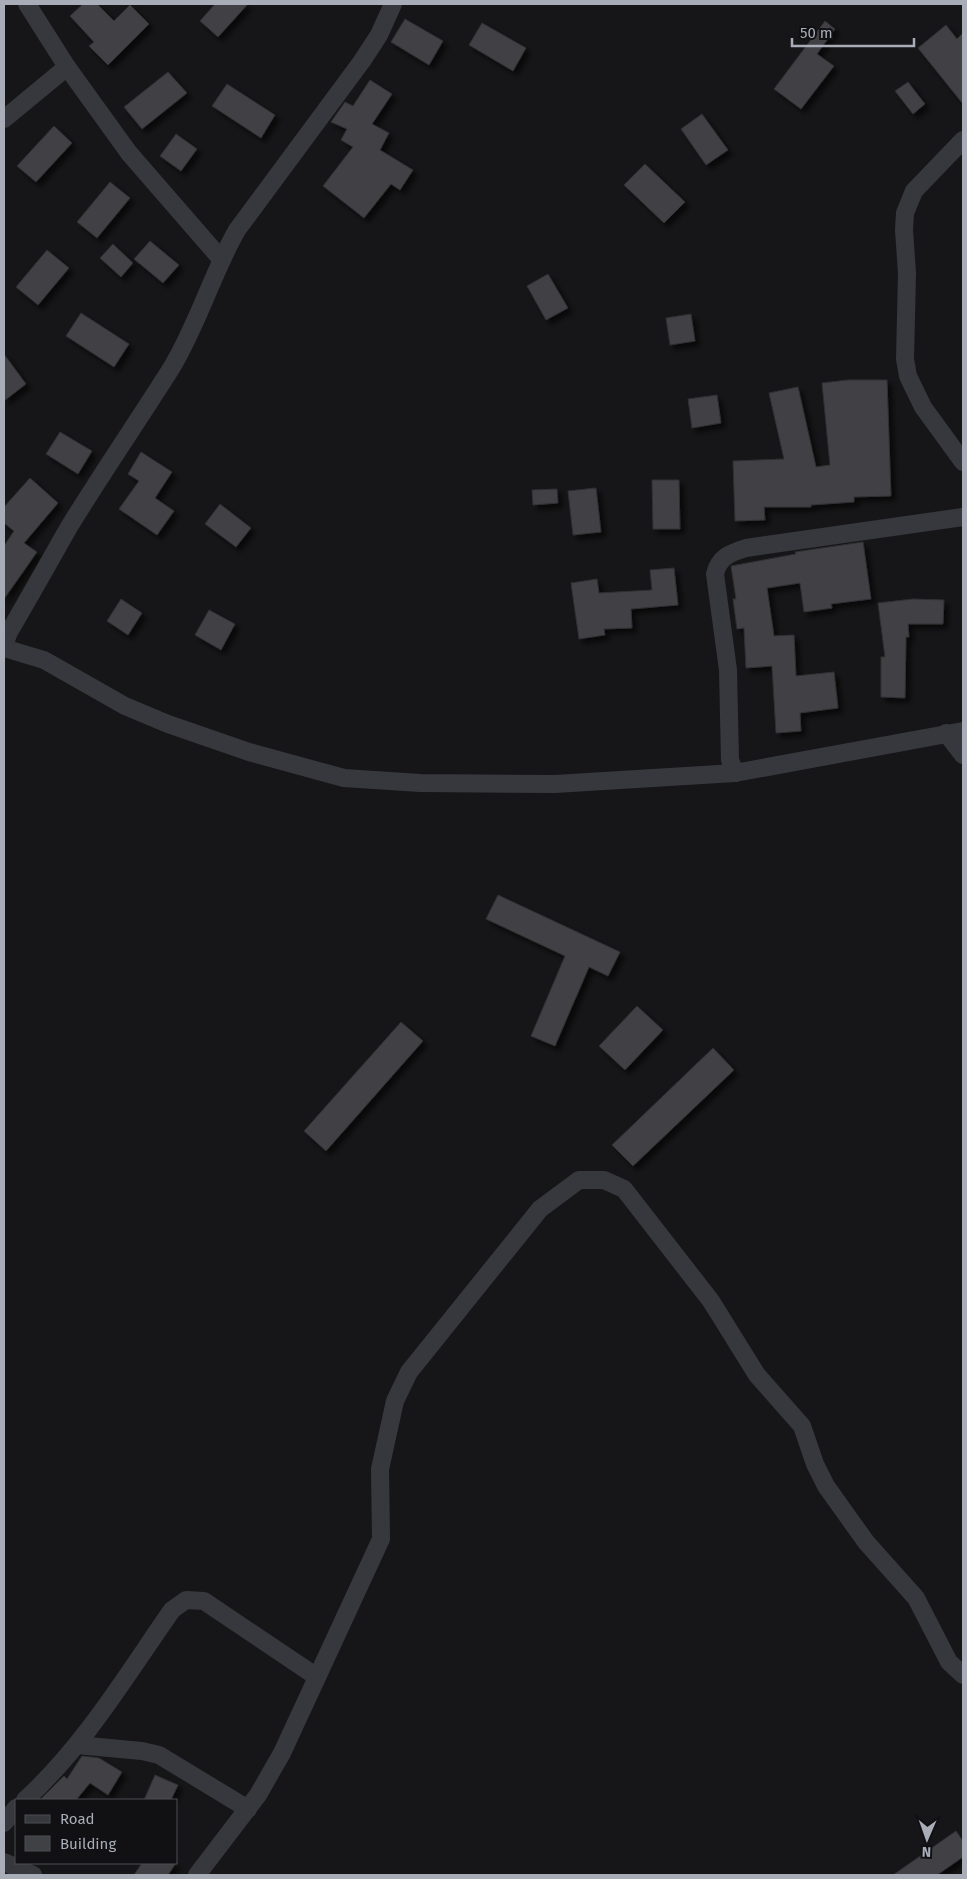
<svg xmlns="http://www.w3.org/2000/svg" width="967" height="1879" viewBox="0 0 967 1879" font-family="'Fira Sans',sans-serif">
	<defs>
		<filter id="shadow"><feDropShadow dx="4.5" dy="4.5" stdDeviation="2.5" flood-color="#0009"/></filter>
	</defs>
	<rect width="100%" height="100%" fill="#161618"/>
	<g fill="#404145" stroke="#303034" filter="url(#shadow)">
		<polygon points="83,4 97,4 114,21 130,5 149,24 108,65 89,46 94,42 70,16"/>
		<polygon points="215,4 248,4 218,37 200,21"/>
		<polygon points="405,19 443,41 429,65 391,42"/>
		<polygon points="825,21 835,29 817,54 834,66 801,109 774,89"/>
		<polygon points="482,23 526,48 513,71 469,45"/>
		<polygon points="946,25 957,39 963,33 963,104 918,48"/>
		<polygon points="168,72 187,93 142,129 124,107"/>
		<polygon points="370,80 392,94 372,124 389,133 380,150 413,170 400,190 391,184 364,218 323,186 353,147 341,140 347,129 331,122 345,102 353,106"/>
		<polygon points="908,82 925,104 913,114 895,91"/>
		<polygon points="227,84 275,115 261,138 212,106"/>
		<polygon points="702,114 728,150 706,165 681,129"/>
		<polygon points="54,126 72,143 36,182 17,166"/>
		<polygon points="176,134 197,149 181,171 160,156"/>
		<polygon points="645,164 685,202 664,223 624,185"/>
		<polygon points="110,182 130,198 97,238 77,222"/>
		<polygon points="150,241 179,265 163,283 134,259"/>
		<polygon points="113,244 133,263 121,277 100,258"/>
		<polygon points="47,250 69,268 38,305 16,287"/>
		<polygon points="548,274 568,308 546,320 527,286"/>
		<polygon points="81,313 129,344 114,367 66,336"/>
		<polygon points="691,314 695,341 670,345 666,318"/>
		<polygon points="4,354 26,384 4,401"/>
		<polygon points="848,380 887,380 891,496 854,497 854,502 811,505 811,507 764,507 765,520 735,521 733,461 784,459 769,393 798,387 816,467 830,465 822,383"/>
		<polygon points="717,395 721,423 692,428 688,399"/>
		<polygon points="60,432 92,451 78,474 46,454"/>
		<polygon points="141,452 172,472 155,498 174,511 157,535 119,509 139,481 128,474"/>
		<polygon points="30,478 58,503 24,543 37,552 4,599 4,546 14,531 4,523 4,507"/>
		<polygon points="652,480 679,480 680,529 653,529"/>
		<polygon points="596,488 601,532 573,535 568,491"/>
		<polygon points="557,489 558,503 533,505 532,490"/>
		<polygon points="220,504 251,528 236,547 205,524"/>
		<polygon points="863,542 871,599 831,604 832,608 804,612 800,583 767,588 774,636 794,635 796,676 834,672 838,708 800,713 801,731 776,733 772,666 746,668 744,628 737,629 733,599 736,599 731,566 796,554 795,552"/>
		<polygon points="674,568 678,605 631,609 632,628 604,629 605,635 579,639 571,583 597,579 599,593 652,590 650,570"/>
		<polygon points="121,599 142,613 128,635 107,621"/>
		<polygon points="913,599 944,600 943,624 908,624 909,637 906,637 905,698 881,697 881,657 885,657 878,603"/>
		<polygon points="209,610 235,624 221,650 195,635"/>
		<polygon points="498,895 620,952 608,976 589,967 555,1046 531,1036 565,956 486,919"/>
		<polygon points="637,1006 663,1030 625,1070 599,1046"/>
		<polygon points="401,1022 423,1041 326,1151 304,1131"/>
		<polygon points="713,1048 734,1070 633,1166 612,1145"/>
		<polygon points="82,1756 99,1758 122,1772 108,1795 90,1783 76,1800 40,1800 64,1776 67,1779"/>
		<polygon points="155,1775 178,1785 171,1800 144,1800"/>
		<polygon points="956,1831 963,1841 963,1857 937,1875 893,1875"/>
		<polygon points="142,1863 176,1863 168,1875 134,1875"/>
	</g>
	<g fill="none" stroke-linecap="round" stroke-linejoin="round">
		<g stroke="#37383d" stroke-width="18">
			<polyline points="27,4 67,67 129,153 221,259"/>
			<polyline points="4,119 67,67"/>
			<polyline points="963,140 914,191 905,213 904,230 907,273 905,359 908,376 923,407 963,462"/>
			<path d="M4,645L9,632C29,598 49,562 69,527C102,473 138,421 172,367C198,324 212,274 237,230L362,61L379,35L393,4"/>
			<polyline points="4,648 44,660 125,706 168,724 249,752 344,778 420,783 555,784 735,773 963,731"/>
			<polyline points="946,733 963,755"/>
			<path d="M735,773L730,760L728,670L715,574C719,557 730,553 746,548L963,517"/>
			<polyline points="77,1745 142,1751 159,1755 248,1809"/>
			<path d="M25,1800C84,1746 126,1676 172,1610L186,1600L204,1601L317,1677"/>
			<polyline points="4,1823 16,1808"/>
			<polyline points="4,1862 33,1875"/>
			<polyline points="197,1875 258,1795 282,1753 381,1539 380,1469 395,1401 409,1372 540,1209 579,1180 604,1180 624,1189 711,1301 757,1375 802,1426 815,1464 826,1486 866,1542 916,1598 949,1662 963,1675"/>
		</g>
	</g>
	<rect width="967" height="1879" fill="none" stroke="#a8adb8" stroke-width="10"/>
	<rect x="15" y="1799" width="162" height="65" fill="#111113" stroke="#4d4f55"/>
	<rect x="25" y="1815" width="25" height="8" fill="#37383d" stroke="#4d4f55"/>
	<text x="60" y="1824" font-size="15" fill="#a8adb8">Road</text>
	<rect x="25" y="1836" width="25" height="15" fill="#404145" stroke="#4d4f55"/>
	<text x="60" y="1849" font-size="15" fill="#a8adb8">Building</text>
	<g transform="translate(927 1839) rotate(182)" stroke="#111113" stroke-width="4" paint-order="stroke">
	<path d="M0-4L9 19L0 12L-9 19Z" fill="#a8adb8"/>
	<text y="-8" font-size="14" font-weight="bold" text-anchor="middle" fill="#a8adb8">N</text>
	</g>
	<path d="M792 38v8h122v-8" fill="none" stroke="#a8adb8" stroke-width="2.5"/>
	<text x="800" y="38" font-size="15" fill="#a8adb8" stroke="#111113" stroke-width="4" paint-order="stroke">50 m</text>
</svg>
